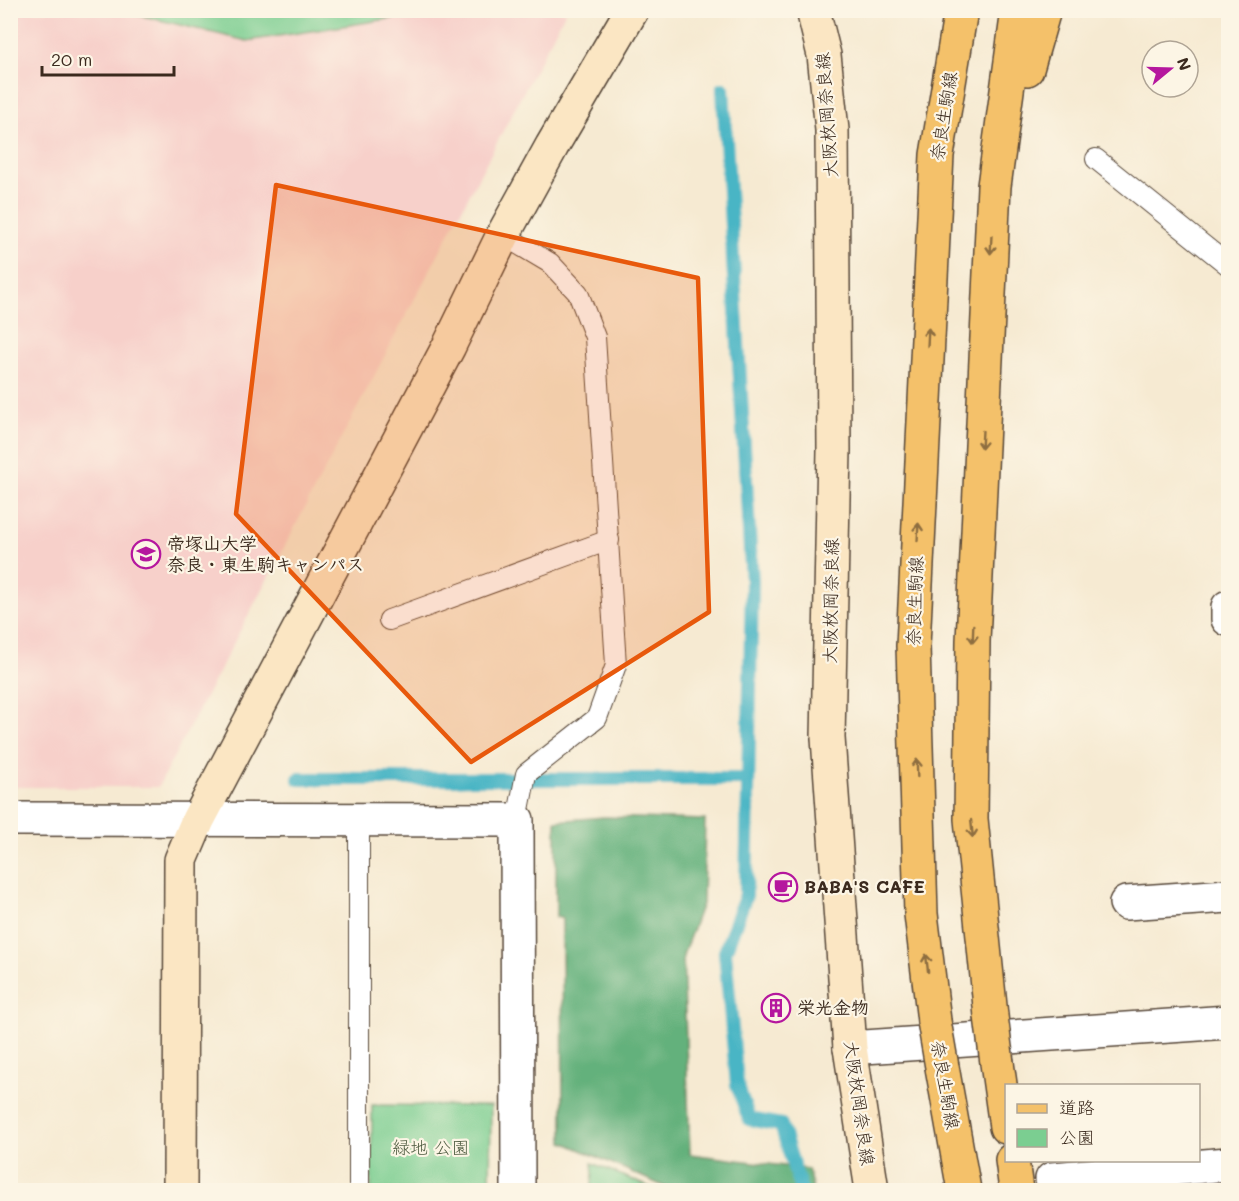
<svg xmlns="http://www.w3.org/2000/svg" width="1239" height="1201" viewBox="0 0 1239 1201" font-family="Mali,'Klee One',sans-serif">
	<rect width="100%" height="100%" fill="#fcf5e5"/>
	<filter id="ink" filterUnits="userSpaceOnUse"><feTurbulence type="fractalNoise" baseFrequency=".0167" numOctaves="2"/><feDisplacementMap in="SourceGraphic" scale="12" xChannelSelector="R" yChannelSelector="G"/><feConvolveMatrix kernelMatrix="1 2 1 2 8 2 1 2 1" color-interpolation-filters="sRGB"/></filter>
	<filter id="wash" filterUnits="userSpaceOnUse"><feTurbulence type="fractalNoise" baseFrequency=".008" numOctaves="4" result="noise"/><feDisplacementMap in="SourceGraphic" scale="24" xChannelSelector="R" yChannelSelector="G"/><feGaussianBlur stdDeviation="1.35" result="paint"/><feColorMatrix in="noise" values="0 0 0 0 0 0 0 0 0 0 0 0 0 0 0 0 0 1.4 0 .05"/><feComposite in="paint" operator="in"/></filter>
	<g filter="url(#wash)">
		<rect width="100%" height="100%" fill="#f6ead2"/>
		<polygon fill="#f7d0ca" points="10,11 566,11 158,787 11,787"/>
		<g fill="#7bce91" stroke="#5b7c58" stroke-width="1.5">
			<polygon points="122,11 396,11 394,18 247,41"/>
			<polygon points="372,1105 491,1106 490,1190 371,1190"/>
			<polygon points="592,1163 657,1190 591,1190 593,1174"/>
		</g>
		<polygon fill="#64b17b" stroke="#506e4c" stroke-width="1.5" points="604,817 705,820 703,901 683,955 690,1154 808,1169 813,1190 672,1190 563,1142 562,917 556,917 556,821"/>
		<g fill="none" stroke-linecap="round" stroke-linejoin="round">
			<g stroke="#49b5c5" stroke-width="14">
				<polyline points="723,89 752,582 746,895 725,952 737,1084 749,1119 781,1125 801,1190"/>
				<polyline points="299,779 748,779"/>
			</g>
		</g>
	</g>
	<g filter="url(#ink)">
		<g fill="none" stroke-linecap="round" stroke-linejoin="round">
			<g stroke="#574739" stroke-width="22">
				<g id="lane">
					<polyline points="1096,159 1228,265"/>
					<polyline points="503,235 550,263 578,293 595,337 616,665 597,718 526,774 517,820"/>
					<polyline points="389,620 609,540"/>
					<polyline points="359,1190 359,818"/>
				</g>
			</g>
			<g stroke="#574739" stroke-width="36">
				<g id="street">
					<polyline points="1228,607 1228,619"/>
					<polyline points="10,819 517,820 518,1190"/>
					<polyline points="1126,903 1228,896"/>
					<polyline points="850,1048 1228,1022"/>
					<polyline points="1052,1179 1228,1164"/>
				</g>
			</g>
			<g stroke="#574739" stroke-width="36">
				<g id="secondary">
					<polyline points="813,10 824,55 832,130 834,450 828,738 850,1048 872,1190"/>
					<polyline points="180,1190 181,860 198,820 449,346 503,235 552,146 632,10"/>
				</g>
			</g>
			<g stroke="#574739" stroke-width="36">
				<g id="primary">
					<polyline points="1027,69 1044,10"/>
					<polyline points="991,1016 971,819 973,641 994,186 1018,10"/>
					<polyline points="934,1021 921,914 913,646 937,155 961,10"/>
					<polyline points="997,1063 1006,1127"/>
					<polyline points="942,1067 964,1190"/>
					<polyline points="1012,1160 1016,1190"/>
				</g>
			</g>
			<use href="#lane" stroke="#fff" stroke-width="20"/>
			<use href="#street" stroke="#fff" stroke-width="33"/>
			<use href="#secondary" stroke="#fbe6c3" stroke-width="33"/>
			<use href="#primary" stroke="#f4c16a" stroke-width="33"/>
			<g stroke="#574739" stroke-width="36" stroke-linecap="butt">
				<g id="primary-bridge">
					<polyline points="991,1016 997,1063"/>
					<polyline points="934,1021 942,1067"/>
				</g>
			</g>
			<use href="#primary-bridge" stroke="#f4c16a" stroke-width="33"/>
		</g>
		<defs><path id="oneway-shaft" d="M-6 0H5M1.5-3L5.5 0L1.5 3" fill="none" stroke-width="1.6" stroke-linecap="round" stroke-linejoin="round" transform="scale(1.5)"/></defs>
		<g stroke="#8e6e40">
			<use href="#oneway-shaft" transform="translate(991 245) rotate(93)"/>
			<use href="#oneway-shaft" transform="translate(928 337) rotate(-87)"/>
			<use href="#oneway-shaft" transform="translate(982 440) rotate(93)"/>
			<use href="#oneway-shaft" transform="translate(918 532) rotate(-87)"/>
			<use href="#oneway-shaft" transform="translate(973 634) rotate(92)"/>
			<use href="#oneway-shaft" transform="translate(917 768) rotate(-92)"/>
			<use href="#oneway-shaft" transform="translate(972 829) rotate(84)"/>
			<use href="#oneway-shaft" transform="translate(927 963) rotate(-97)"/>
		</g>
	</g>
	<path fill="#e8590c" fill-opacity="0.2" stroke="#e8590c" stroke-width="4.5" stroke-linejoin="round" d="M276,185L698,278L709,612L471,762L236,514Z"/>
	<defs>
		<g id="university-ring" transform="scale(1.5)"><circle r="9.5" fill="#fcf5e5" stroke="#b5179e" stroke-width="1.5"/><path d="M0-5L7-2L0 1L-7-2ZM-4 1L0 2.5L4 1V4Q0 6-4 4Z" fill="#b5179e"/></g>
		<g id="cafe-ring" transform="scale(1.5)"><circle r="9.5" fill="#fcf5e5" stroke="#b5179e" stroke-width="1.5"/><path d="M-5.5-4.5H6V0H3Q3 3.5 0 3.5H-2.5Q-5.5 3.5-5.5 0ZM3-3.2v2h1.7v-2ZM-6 4.5H4V6H-6Z" fill="#b5179e"/></g>
		<g id="building-ring" transform="scale(1.5)"><circle r="9.5" fill="#fcf5e5" stroke="#b5179e" stroke-width="1.5"/><path d="M-4-6H4V6H1V3H-1V6H-4ZM-2.5-4.3h1.7v1.8h-1.7ZM.8-4.3h1.7v1.8H.8ZM-2.5-1h1.7V.8h-1.7ZM.8-1h1.7V.8H.8Z" fill="#b5179e"/></g>
	</defs>
	<g fill-rule="evenodd">
		<use href="#university-ring" x="146" y="554"/>
		<use href="#cafe-ring" x="783" y="887"/>
		<use href="#building-ring" x="776" y="1008"/>
	</g>
	<g text-anchor="middle" stroke-width="4.5" stroke-linejoin="round" paint-order="stroke">
		<g font-size="18" fill="#3b2a1e" stroke="#fcf5e5">
			<text transform="translate(827 115) rotate(-94)" y="6">大阪枚岡奈良線</text>
			<text transform="translate(944 116) rotate(-81)" y="6">奈良生駒線</text>
			<text transform="translate(831 601) rotate(-89)" y="6">大阪枚岡奈良線</text>
			<text transform="translate(915 601) rotate(-88)" y="6">奈良生駒線</text>
			<text transform="translate(945 1085) rotate(80)" y="6">奈良生駒線</text>
			<text transform="translate(859 1103) rotate(82)" y="6">大阪枚岡奈良線</text>
		</g>
		<g font-size="18" font-weight="bold" fill="#3b2a1e" stroke="#fcf5e5" text-anchor="start">
			<text x="167" y="550">帝塚山大学<tspan x="167" dy="21">奈良・東生駒キャンパス</tspan></text>
			<text x="804" y="893">BABA'S CAFE</text>
			<text x="797" y="1014">栄光金物</text>
		</g>
		<g font-size="18" fill="#4e5b40" stroke="#fcf5e5">
			<text x="431" y="1154">緑地 公園</text>
		</g>
	</g>
	<rect width="1239" height="1201" fill="none" stroke="#fcf5e5" stroke-width="36"/>
	<rect x="1005" y="1084" width="195" height="78" fill="#fcf5e5" stroke="#afa495" stroke-width="1.5"/>
	<rect x="1017" y="1104" width="30" height="9" fill="#f4c16a" stroke="#afa495" stroke-width="1.5"/>
	<text x="1059" y="1114" font-size="18" fill="#3b2a1e">道路</text>
	<rect x="1017" y="1129" width="30" height="18" fill="#7bce91" stroke="#afa495" stroke-width="1.5"/>
	<text x="1059" y="1144" font-size="18" fill="#3b2a1e">公園</text>
	<g transform="translate(1170 69) rotate(71)"><circle r="28" fill="#fcf5e5" stroke="#afa495" stroke-width="1.5"/>
	<path d="M0-4.5L10 22L0 15L-10 22Z" fill="#b5179e"/>
	<text y="-9" font-size="16" font-weight="bold" text-anchor="middle" fill="#3b2a1e">N</text>
	</g>
	<path d="M42 66v9h132v-9" fill="none" stroke="#3b2a1e" stroke-width="3"/>
	<text x="51" y="66" font-size="18" fill="#3b2a1e" stroke="#fcf5e5" stroke-width="4.5" paint-order="stroke">20 m</text>
</svg>
